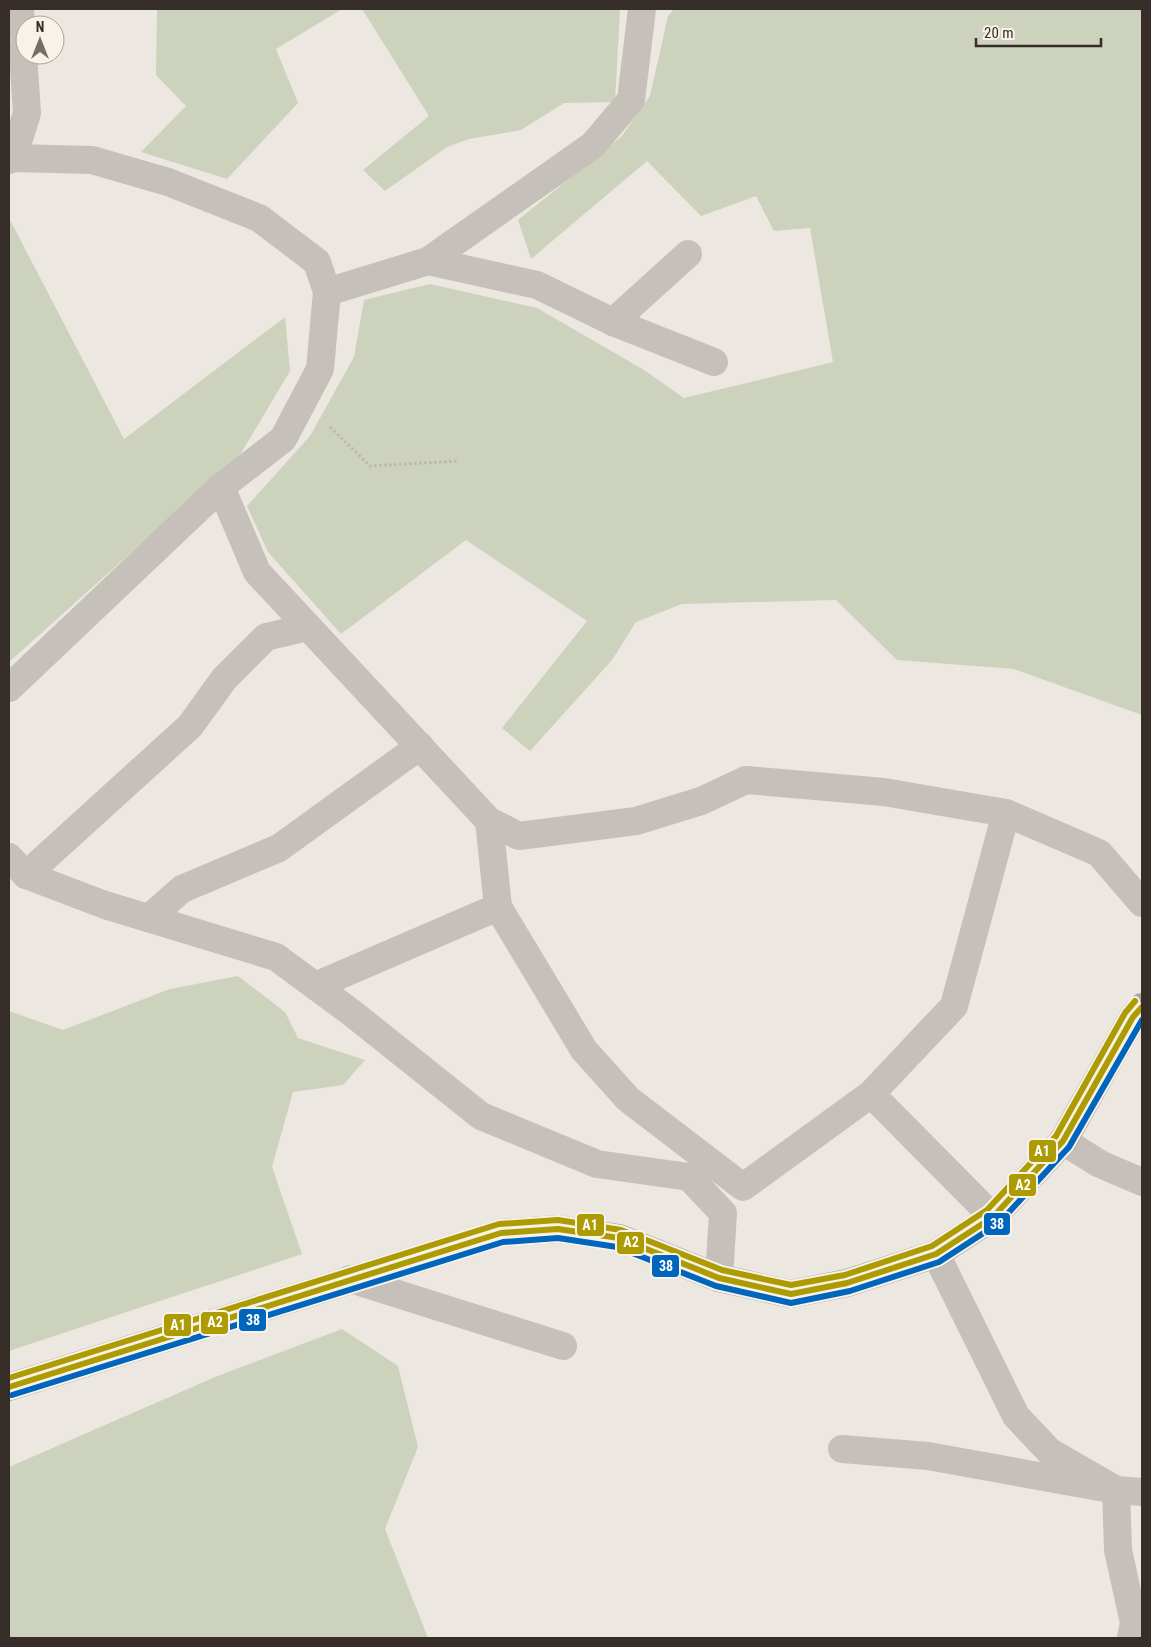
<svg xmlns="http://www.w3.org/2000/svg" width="1151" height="1647" viewBox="0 0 1151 1647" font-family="'Roboto Condensed',sans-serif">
	<rect width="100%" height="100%" fill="#ece7e1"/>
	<g fill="#cdd2bc">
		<polygon points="157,9 342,9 276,49 298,103 227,179 141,152 186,106 156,75"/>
		<polygon points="362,9 620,9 615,102 564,103 521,130 469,139 447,147 385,191 363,170 429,116"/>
		<polygon points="674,9 1142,9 1142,715 1014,669 897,660 836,600 682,604 636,622 612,660 530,751 502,728 587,621 466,540 341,634 268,552 247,506 310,436 354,357 364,300 430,284 537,308 644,370 684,398 833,362 810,228 774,231 756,196 701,216 647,161 531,259 518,220 621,137 650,96 668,16"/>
		<polygon points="9,218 124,439 285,317 290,371 240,455 9,662"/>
		<polygon points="238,976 285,1012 298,1038 365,1060 343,1085 293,1092 272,1167 302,1254 9,1351 9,1011 63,1030 170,989"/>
		<polygon points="342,1329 398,1366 418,1447 385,1529 428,1638 9,1638 9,1467 215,1377"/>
	</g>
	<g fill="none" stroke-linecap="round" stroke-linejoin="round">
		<polyline stroke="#beb8b3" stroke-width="3" stroke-dasharray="2.5 2.5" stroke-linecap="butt" points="330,427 370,466 459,461"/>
		<g stroke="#c6c0ba" stroke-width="28">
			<polyline points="13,158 27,113 20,9"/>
			<polyline points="9,160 13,158 92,160 168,182 259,218 317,262 327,292 320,369 283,439 221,487 9,688"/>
			<polyline points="428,261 537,285 613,322 714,362"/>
			<polyline points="327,292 428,261 593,145 631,100 642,9"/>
			<polyline points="613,322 688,254"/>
			<polyline points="221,487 257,572 489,821 519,836 636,821 701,801 746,780 884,792 1006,813 1099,853 1142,903"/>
			<polyline points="489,821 498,907 584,1050 628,1099 743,1187 871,1094 954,1006 1006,813"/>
			<polyline points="9,857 26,875 105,905 276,957 352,1013 481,1116 597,1164 689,1177 723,1213 719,1278"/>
			<polyline points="26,875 190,726 224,679 266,637 308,627"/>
			<polyline points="149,918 182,889 279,848 420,746"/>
			<polyline points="315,986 498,907"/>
			<polyline points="871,1094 993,1217"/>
			<polyline points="1063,1141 1100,1164 1142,1182"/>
			<polyline points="936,1254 1016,1416 1050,1452 1116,1490 1142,1492"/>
			<polyline points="350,1279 563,1346"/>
			<polyline points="842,1449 928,1456 1116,1490 1118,1550 1134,1623 1131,1638"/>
		</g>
		<polyline stroke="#aba6a0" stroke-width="28" points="9,1387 501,1233 558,1229 619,1238 719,1278 791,1294 847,1283 936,1254 993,1217 1063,1141 1133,1017 1142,1007"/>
		<g stroke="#f9f2e9" stroke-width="10">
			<polyline id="bus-1" points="9,1387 501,1233 558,1229 619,1238 719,1278 791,1294 847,1283 936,1254 993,1217 1063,1141 1133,1017 1142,1007"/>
		</g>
		<g stroke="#f9f2e9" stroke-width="10">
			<polyline id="bus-2" points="12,1395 503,1242 558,1238 617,1247 716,1286 791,1303 850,1291 939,1262 999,1223 1069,1147 1142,1020"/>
		</g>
		<g stroke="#f9f2e9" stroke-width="10">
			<polyline id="bus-3" points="9,1378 499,1224 558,1220 621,1230 722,1270 791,1285 845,1275 932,1246 987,1210 1056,1136 1125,1013 1135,1001"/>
		</g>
		<use href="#bus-1" stroke="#ad9b03" stroke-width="6"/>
		<use href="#bus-2" stroke="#0065bd" stroke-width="6"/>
		<use href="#bus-3" stroke="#ad9b03" stroke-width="6"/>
	</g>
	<g stroke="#f9f2e9" stroke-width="2">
		<rect x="1028" y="1139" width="29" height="24" rx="5" fill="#ad9b03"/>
		<rect x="1008" y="1173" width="29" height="24" rx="5" fill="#ad9b03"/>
		<rect x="983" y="1212" width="28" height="24" rx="5" fill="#0065bd"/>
		<rect x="576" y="1213" width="29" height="24" rx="5" fill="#ad9b03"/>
		<rect x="616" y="1231" width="29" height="24" rx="5" fill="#ad9b03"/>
		<rect x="651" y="1254" width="29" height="24" rx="5" fill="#0065bd"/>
		<rect x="238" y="1308" width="29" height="24" rx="5" fill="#0065bd"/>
		<rect x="200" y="1311" width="29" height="24" rx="5" fill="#ad9b03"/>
		<rect x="163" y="1313" width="29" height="24" rx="5" fill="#ad9b03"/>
	</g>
	<g font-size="14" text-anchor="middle" font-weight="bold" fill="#fff">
		<text x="1042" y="1156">A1</text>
		<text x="1023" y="1190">A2</text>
		<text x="997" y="1229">38</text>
		<text x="590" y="1230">A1</text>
		<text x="631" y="1247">A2</text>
		<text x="666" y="1271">38</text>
		<text x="253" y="1325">38</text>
		<text x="215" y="1327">A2</text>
		<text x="178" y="1330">A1</text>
	</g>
	<rect width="1151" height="1647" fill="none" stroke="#362d28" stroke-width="20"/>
	<g transform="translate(40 40)"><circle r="24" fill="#f9f2e9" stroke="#aba39c"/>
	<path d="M0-4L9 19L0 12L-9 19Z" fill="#766e69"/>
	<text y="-8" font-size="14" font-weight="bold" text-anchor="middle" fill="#362d28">N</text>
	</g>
	<path d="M976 38v8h125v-8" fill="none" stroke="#362d28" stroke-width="2.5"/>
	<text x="984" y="38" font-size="15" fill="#362d28" stroke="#f9f2e9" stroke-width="4" paint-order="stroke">20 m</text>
</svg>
